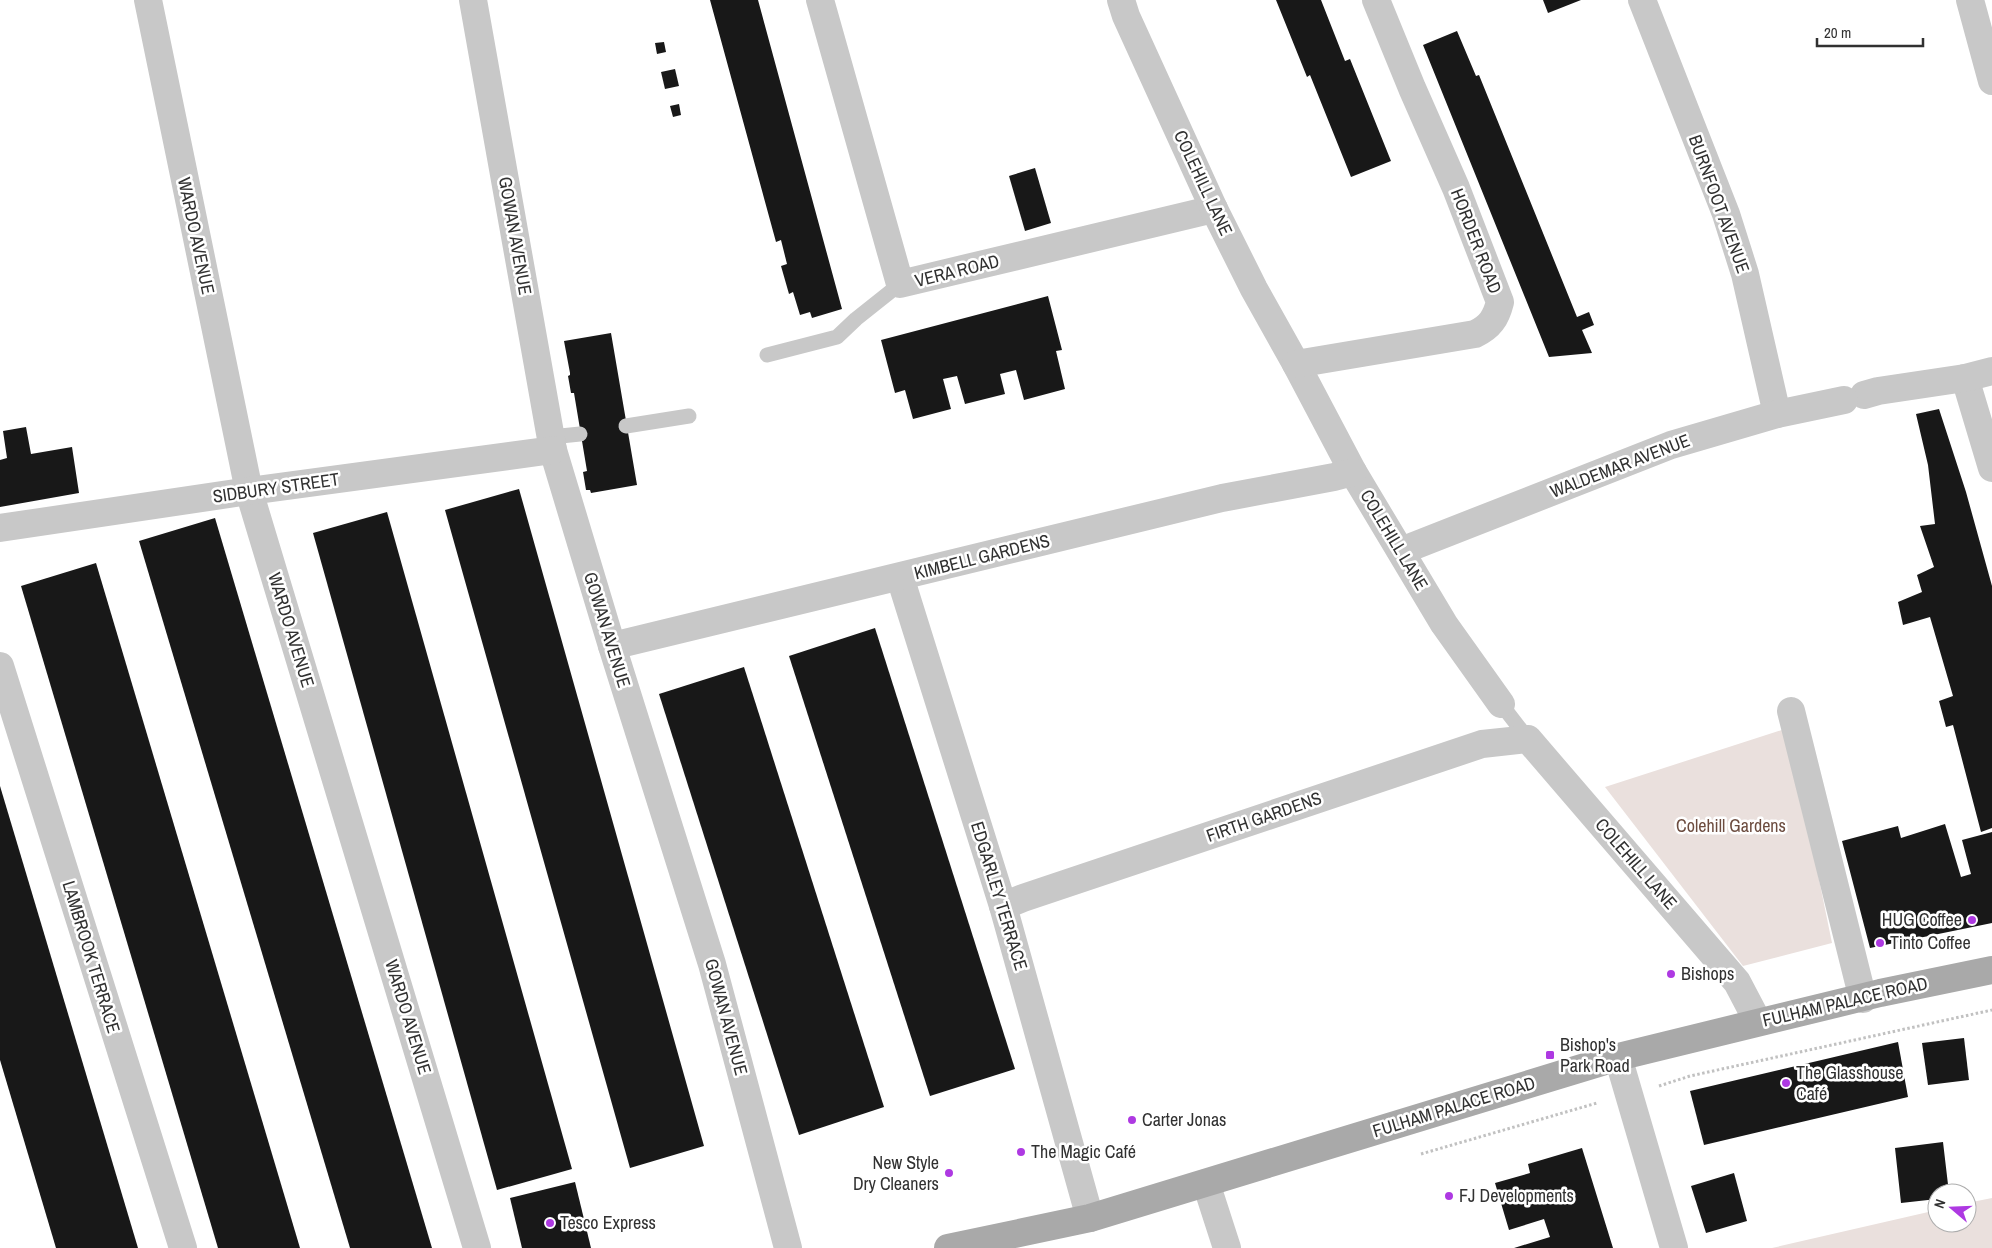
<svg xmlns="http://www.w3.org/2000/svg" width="1992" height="1248" viewBox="0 0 1992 1248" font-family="'Archivo Narrow',sans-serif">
	<rect width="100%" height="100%" fill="#fff"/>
	<g fill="#eae0dd">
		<polygon points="1788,728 1832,943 1743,966 1605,787"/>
		<polygon points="1992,1198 1992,1248 1772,1248 1937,1210 1937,1223 1967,1223 1967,1203"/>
	</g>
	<g fill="#181818">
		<polygon points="710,0 758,0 842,309 812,318 810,312 800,315 793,292 789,294 781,266 787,264 781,240 776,242"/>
		<polygon points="1276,0 1321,0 1345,61 1350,59 1391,161 1351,177 1310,75 1307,77"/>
		<polygon points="1543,0 1581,0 1548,13"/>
		<polygon points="1457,31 1476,76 1479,75 1577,317 1589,312 1594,325 1582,330 1592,353 1549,357 1423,45"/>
		<polygon points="664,42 666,52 657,54 655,43"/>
		<polygon points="675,69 679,86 665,89 661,72"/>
		<polygon points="679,104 681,115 673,117 670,106"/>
		<polygon points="1035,168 1051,223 1025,231 1009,176"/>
		<polygon points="1048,296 1062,350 1056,351 1065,389 1024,400 1016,370 1000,374 1005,394 965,404 957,376 943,379 951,409 913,419 905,390 895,393 881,340"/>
		<polygon points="611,333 637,485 591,493 590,490 586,490 583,472 587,471 574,393 571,393 568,376 570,375 570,373 564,341"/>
		<polygon points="1939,409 1966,492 1992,586 1992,828 1981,832 1953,725 1946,727 1939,701 1953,696 1930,617 1903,625 1898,602 1922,592 1917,575 1934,567 1920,526 1935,524 1928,465 1916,414"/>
		<polygon points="26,427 31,454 72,447 79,493 0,507 0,460 7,458 3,431"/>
		<polygon points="519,489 704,1146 630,1168 445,510"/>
		<polygon points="387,512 572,1169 497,1190 313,533"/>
		<polygon points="215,518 432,1248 350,1248 139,541"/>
		<polygon points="96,563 300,1248 218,1248 21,586"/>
		<polygon points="875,628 1015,1069 930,1096 789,656"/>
		<polygon points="744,667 884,1107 799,1135 659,694"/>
		<polygon points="0,786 138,1248 56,1248 0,1060"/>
		<polygon points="1945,824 1961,877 1971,874 1962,840 1992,832 1992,923 1870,948 1842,841 1898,826 1901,838"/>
		<polygon points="1964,1038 1969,1080 1928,1085 1922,1043"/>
		<polygon points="1898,1042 1908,1097 1704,1145 1690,1091"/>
		<polygon points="1943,1142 1949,1193 1937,1193 1937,1199 1901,1203 1895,1148"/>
		<polygon points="1582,1148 1613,1248 1514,1248 1550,1237 1544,1219 1509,1230 1495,1183 1530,1173 1528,1164"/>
		<polygon points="1734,1173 1747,1221 1706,1233 1691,1186"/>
		<polygon points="575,1182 591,1248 522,1248 510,1198"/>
	</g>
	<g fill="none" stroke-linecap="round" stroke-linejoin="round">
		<g stroke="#c1c1c1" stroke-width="3" stroke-dasharray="2.5 2.5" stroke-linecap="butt">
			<polyline points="1659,1086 1690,1076 1992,1010"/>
			<polyline points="1421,1154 1597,1103"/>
		</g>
		<g stroke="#c8c8c8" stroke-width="15">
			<polyline points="767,355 837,337 856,319 900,284"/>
			<polyline points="626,426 689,416"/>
			<polyline points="551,437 580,434"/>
			<polyline points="1501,704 1528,739"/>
		</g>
		<g stroke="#c8c8c8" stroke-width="28">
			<polyline points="148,0 249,491 477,1248"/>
			<polyline points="473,0 553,450 612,646 712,964 788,1248"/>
			<polyline points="820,0 900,284 1214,209"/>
			<polyline points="1121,0 1126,16 1214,209 1254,289 1296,364 1353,472 1444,624 1501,704"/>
			<polyline points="1642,0 1726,214 1745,274 1777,414"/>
			<polyline points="1970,0 1992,81"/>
			<path d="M1296,364L1475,334C1490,327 1496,318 1500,302L1456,188L1412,88L1376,0"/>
			<polyline points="1965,378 1992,468"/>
			<polyline points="1864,395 1878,391 1965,378 1992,371"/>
			<polyline points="0,528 249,491 553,450"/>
			<polyline points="1401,551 1671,445 1777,414 1844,400"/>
			<polyline points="900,577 1003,906 1090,1218"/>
			<polyline points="612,646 1222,498 1334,477 1353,472"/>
			<polyline points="0,666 183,1248"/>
			<polyline points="1791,711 1863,999"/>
			<polyline points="1003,906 1023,898 1482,744 1528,739 1737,982 1758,1022"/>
			<polyline points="1618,1057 1674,1248"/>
			<polyline points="1206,1183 1227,1248"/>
		</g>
		<polyline stroke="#a9a9a9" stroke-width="28" points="948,1248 1090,1218 1618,1057 1880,993 1992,970"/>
	</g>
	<g fill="#ae39e2" stroke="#fff" stroke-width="2">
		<circle cx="1972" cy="920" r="5"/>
		<circle cx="1880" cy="943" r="5"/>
		<circle cx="1671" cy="974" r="5"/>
		<rect x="1545" y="1050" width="10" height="10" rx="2.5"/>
		<circle cx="1786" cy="1083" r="5"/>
		<circle cx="1132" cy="1120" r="5"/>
		<circle cx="1021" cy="1152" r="5"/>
		<circle cx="949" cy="1173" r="5"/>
		<circle cx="1449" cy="1196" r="5"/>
		<circle cx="550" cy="1223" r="5"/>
	</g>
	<g text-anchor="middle" stroke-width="5" stroke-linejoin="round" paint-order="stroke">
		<g font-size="18" fill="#313131" stroke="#fff">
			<text transform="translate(1203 183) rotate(65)" y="6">COLEHILL LANE</text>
			<text transform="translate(1719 204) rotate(70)" y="6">BURNFOOT AVENUE</text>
			<text transform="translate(196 236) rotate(78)" y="6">WARDO AVENUE</text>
			<text transform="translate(515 236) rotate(80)" y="6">GOWAN AVENUE</text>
			<text transform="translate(1476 241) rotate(69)" y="6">HORDER ROAD</text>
			<text transform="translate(957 271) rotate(-14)" y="6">VERA ROAD</text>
			<text transform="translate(1620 466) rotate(-21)" y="6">WALDEMAR AVENUE</text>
			<text transform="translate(276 488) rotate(-8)" y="6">SIDBURY STREET</text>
			<text transform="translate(1394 540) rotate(59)" y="6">COLEHILL LANE</text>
			<text transform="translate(982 557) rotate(-14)" y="6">KIMBELL GARDENS</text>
			<text transform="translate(291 630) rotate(73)" y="6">WARDO AVENUE</text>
			<text transform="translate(607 630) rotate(73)" y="6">GOWAN AVENUE</text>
			<text transform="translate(1264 817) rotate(-19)" y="6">FIRTH GARDENS</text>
			<text transform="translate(1636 864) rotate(49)" y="6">COLEHILL LANE</text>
			<text transform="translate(999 896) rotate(73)" y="6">EDGARLEY TERRACE</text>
			<text transform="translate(91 957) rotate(73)" y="6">LAMBROOK TERRACE</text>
			<text transform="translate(1845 1002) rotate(-13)" y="6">FULHAM PALACE ROAD</text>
			<text transform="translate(408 1017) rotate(73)" y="6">WARDO AVENUE</text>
			<text transform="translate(726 1017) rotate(75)" y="6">GOWAN AVENUE</text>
			<text transform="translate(1454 1107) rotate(-17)" y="6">FULHAM PALACE ROAD</text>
		</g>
		<g font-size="18" fill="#6c4c3f" stroke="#fff">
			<text x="1731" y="832">Colehill Gardens</text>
		</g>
		<g font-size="18" fill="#313131" stroke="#fff" text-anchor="start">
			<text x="1962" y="926" text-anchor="end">HUG Coffee</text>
			<text x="1890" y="949">Tinto Coffee</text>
			<text x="1681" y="980">Bishops</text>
			<text x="1560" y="1051">Bishop's<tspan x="1560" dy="21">Park Road</tspan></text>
			<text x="1796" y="1079">The Glasshouse<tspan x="1796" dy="21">Café</tspan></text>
			<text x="1142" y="1126">Carter Jonas</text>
			<text x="1031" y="1158">The Magic Café</text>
			<text x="939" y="1169" text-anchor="end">New Style<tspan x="939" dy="21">Dry Cleaners</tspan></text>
			<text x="1459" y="1202">FJ Developments</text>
			<text x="560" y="1229">Tesco Express</text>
		</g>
	</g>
	<g transform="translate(1952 1208) rotate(289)"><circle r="24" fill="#ffffff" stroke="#adadad"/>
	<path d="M0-4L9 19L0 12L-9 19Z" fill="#ae39e2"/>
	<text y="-8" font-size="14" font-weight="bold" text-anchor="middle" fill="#313131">N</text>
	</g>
	<path d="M1817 38v8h106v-8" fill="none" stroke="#313131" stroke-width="2.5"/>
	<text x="1824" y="38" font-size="15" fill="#313131" stroke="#ffffff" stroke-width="4" paint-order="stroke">20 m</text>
</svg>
